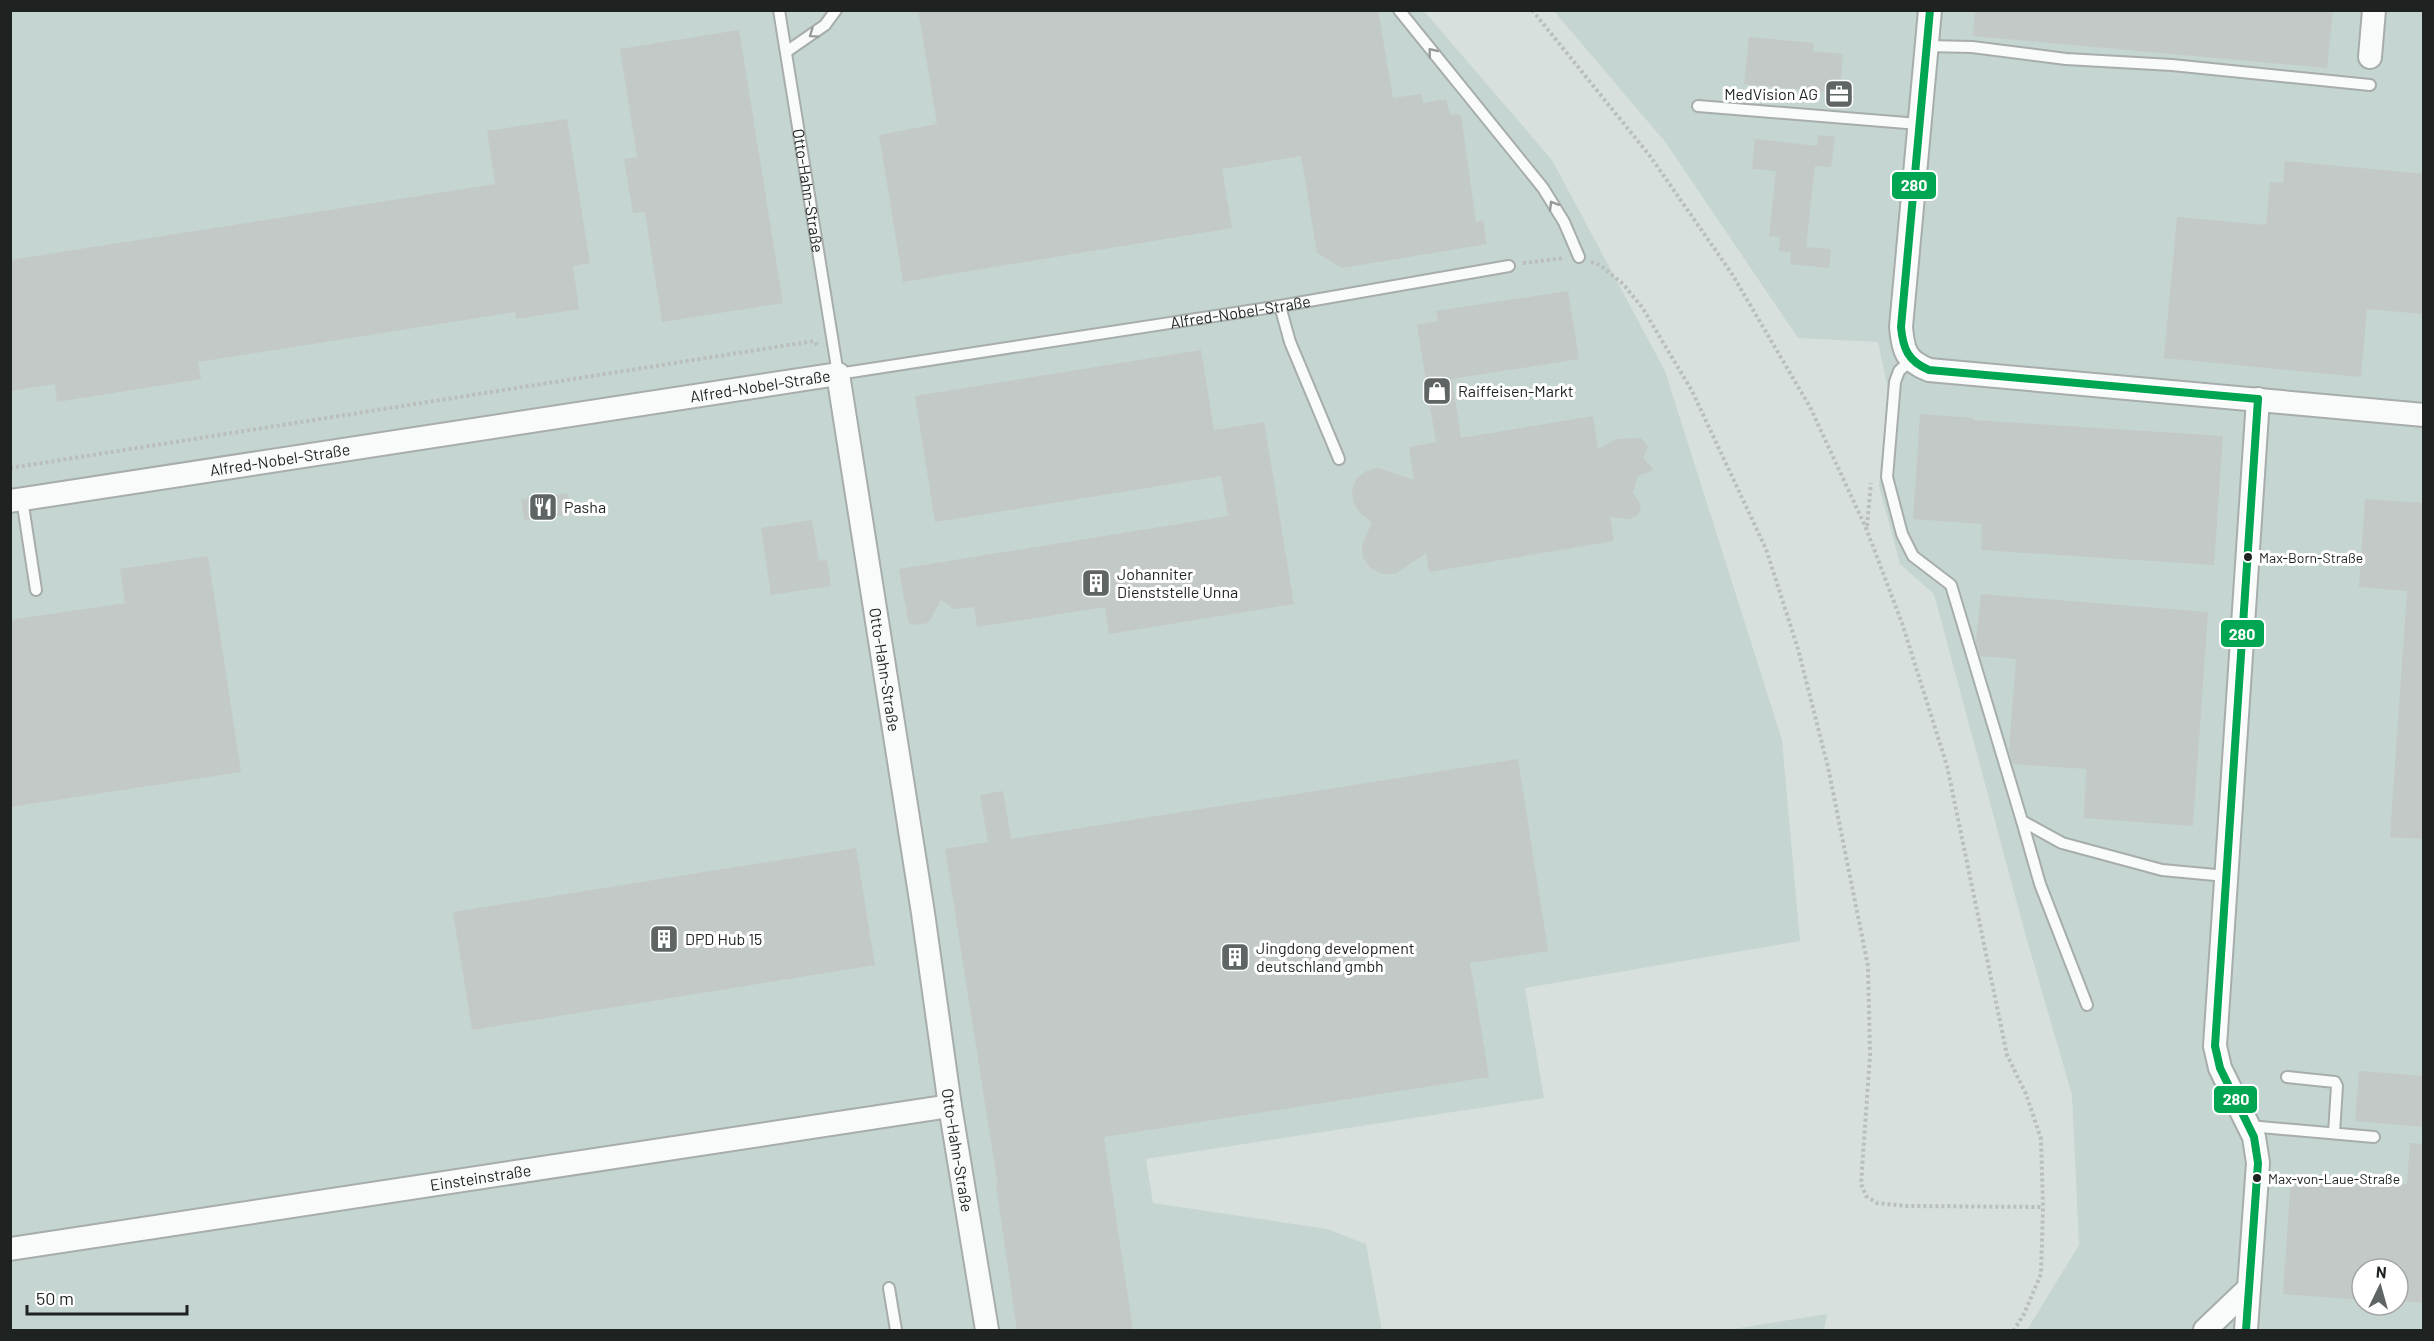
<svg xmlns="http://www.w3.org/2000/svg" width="2434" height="1341" viewBox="0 0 2434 1341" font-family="Barlow,sans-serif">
	<rect width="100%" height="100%" fill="#d8e0de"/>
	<g fill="#c5d5d1" fill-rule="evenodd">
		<polygon points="10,11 1424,11 1552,160 1665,371 1782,740 1800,941 1525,988 1544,1098 1146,1159 1153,1203 1327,1229 1366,1244 1382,1330 11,1330"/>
		<path d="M1554,11H2423V1330H2027L2079,1245L2072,1095L2025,933L1934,594L1900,564L1879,486L1888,389L1878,342L1798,338L1666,143ZM2362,1269H2398V1305H2362Z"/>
		<polygon points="1827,1314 1824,1330 1727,1330"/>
	</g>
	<g fill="#c3c9c7">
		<polygon points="918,10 1378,10 1393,98 1421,94 1423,103 1446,99 1450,114 1461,115 1476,222 1483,220 1487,244 1342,268 1317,253 1301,156 1222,169 1232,228 903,282 879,135 937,124"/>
		<polygon points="1975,10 2333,10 2327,68 1973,36"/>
		<polygon points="739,30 783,303 662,322 645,212 633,213 624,159 637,157 620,49"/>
		<polygon points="1749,37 1814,43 1813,51 1843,54 1840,93 1744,84"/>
		<polygon points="567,119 590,263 573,266 579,309 516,319 515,312 198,362 201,379 57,402 55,384 10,391 10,260 495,184 487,131"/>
		<polygon points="1818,135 1835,137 1831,167 1815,166 1806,247 1831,249 1829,268 1790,264 1791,252 1779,251 1780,237 1769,236 1776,171 1752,169 1755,139 1817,146"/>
		<polygon points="2285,161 2424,174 2424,314 2367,309 2361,377 2164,358 2177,217 2266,225 2270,182 2283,183"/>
		<polygon points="1568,291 1579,359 1452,379 1461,438 1593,416 1598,449 1617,439 1641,438 1648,447 1643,458 1654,470 1638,476 1633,492 1641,506 1638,515 1630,519 1610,517 1614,541 1429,572 1426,553 1395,574 1382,574 1371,568 1363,558 1362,545 1372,522 1361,514 1354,504 1352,491 1356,479 1366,471 1378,468 1414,480 1409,447 1436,442 1417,325 1438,321 1436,311"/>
		<polygon points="1201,350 1214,430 1264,422 1294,604 1109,634 1105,607 977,627 974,607 954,609 941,600 928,623 914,625 908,622 899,569 1228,516 1221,476 935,522 915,396"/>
		<polygon points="1920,414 1973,418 1973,420 2223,436 2214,565 1981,550 1982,524 1913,519"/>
		<polygon points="568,493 571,514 524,520 521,499"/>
		<polygon points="2365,499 2424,503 2424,839 2390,837 2407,591 2359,587"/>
		<polygon points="812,520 819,561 827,560 831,586 771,595 761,528"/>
		<polygon points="208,556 241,772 10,807 10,620 125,603 120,569"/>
		<polygon points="1981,594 2208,612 2193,826 2084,818 2086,769 2013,764 2009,750 2016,659 1980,656 1976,642"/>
		<polygon points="1518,759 1548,951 1470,963 1489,1077 1104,1137 1133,1330 1017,1330 996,1186 998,1186 945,849 988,842 980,795 1003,791 1011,839"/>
		<polygon points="856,848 875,965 472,1030 453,912"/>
		<polygon points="2359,1071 2424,1076 2424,1127 2355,1121"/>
		<polygon points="2410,1143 2424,1144 2424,1303 2399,1301 2401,1269 2362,1269 2362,1300 2283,1294 2291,1175 2407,1184"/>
	</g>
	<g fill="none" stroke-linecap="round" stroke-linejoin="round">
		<g stroke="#a6adab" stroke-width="14">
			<g id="lane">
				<path id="s1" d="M779,10L838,374L1280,306L1509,266"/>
				<polyline points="1399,10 1543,188 1564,222 1579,257"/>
				<polyline points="1926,46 1972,47 2066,59 2172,65 2370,85"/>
				<polyline points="786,52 825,25 836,10"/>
				<polyline points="1698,106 1919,124"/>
				<polyline points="1280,306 1290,342 1339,459"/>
				<polyline points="1911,360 1899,371 1895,382 1887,477 1902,534 1913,556 1951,585 2022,821 2062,843 2162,870 2226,876"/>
				<polyline points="22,499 36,590"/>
				<polyline points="2022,821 2040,884 2087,1005"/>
				<polyline points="2287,1077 2335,1082 2337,1086 2334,1133"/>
				<polyline points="2249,1126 2374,1137"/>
				<polyline points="889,1288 896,1330"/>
			</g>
		</g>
		<g stroke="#a6adab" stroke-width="26">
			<g id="street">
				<path d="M1930,10L1901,327C1903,351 1906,361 1929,370L2424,415"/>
				<polyline points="2370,57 2374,10"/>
				<path id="s2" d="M10,501L838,374L923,913L950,1106L987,1330"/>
				<path id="s3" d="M10,1249L950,1106"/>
				<polyline points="2205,1330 2249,1288"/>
				<polyline points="2246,1330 2258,1163 2254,1137 2220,1068 2215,1046 2258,399"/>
			</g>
		</g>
		<g stroke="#babebd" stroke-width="4" stroke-dasharray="3 3" stroke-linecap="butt">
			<polyline points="1532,10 1650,156 1732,274 1810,407 1866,528 1902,623 1947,766 2007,1055 2026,1094 2041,1139 2043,1207 2041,1274 2024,1314 2014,1330"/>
			<polyline points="1591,262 1600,265 1623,284 1642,307 1692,391 1766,549 1798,649 1828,767 1868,966 1870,1055 1861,1184 1866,1196 1877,1203 1906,1206 2043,1207"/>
			<polyline points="1523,263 1564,258"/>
			<polyline points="10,468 814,341 817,345"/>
			<polyline points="1867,526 1871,483"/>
		</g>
		<use href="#lane" stroke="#f9fafa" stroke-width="10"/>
		<use href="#street" stroke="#f9fafa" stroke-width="22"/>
		<g stroke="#fff" stroke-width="12">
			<g id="bus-1">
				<path d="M1930,10L1901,327C1903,349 1908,361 1929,370L2258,399"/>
				<polyline points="2246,1330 2258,1163 2254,1137 2220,1068 2215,1046 2258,399"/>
			</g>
		</g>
		<use href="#bus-1" stroke="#00a651" stroke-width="8"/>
	</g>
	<defs><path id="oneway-chevron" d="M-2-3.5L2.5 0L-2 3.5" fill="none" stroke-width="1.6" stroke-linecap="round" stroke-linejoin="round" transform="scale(1.5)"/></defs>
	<g stroke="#969999">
		<use href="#oneway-chevron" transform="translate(813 34) rotate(145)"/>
		<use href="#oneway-chevron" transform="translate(1432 52) rotate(-129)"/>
		<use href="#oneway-chevron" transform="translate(1553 205) rotate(-121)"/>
	</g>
	<defs>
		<g id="office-square" transform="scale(1.5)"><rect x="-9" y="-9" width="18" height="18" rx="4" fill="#5f6564" stroke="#fff"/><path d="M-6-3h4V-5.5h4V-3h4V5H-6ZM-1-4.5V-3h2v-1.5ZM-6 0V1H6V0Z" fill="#fff"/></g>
		<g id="shop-square" transform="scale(1.5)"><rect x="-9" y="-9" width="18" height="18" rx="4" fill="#5f6564" stroke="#fff"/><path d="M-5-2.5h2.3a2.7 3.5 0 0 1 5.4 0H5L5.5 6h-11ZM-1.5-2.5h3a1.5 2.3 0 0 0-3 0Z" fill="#fff"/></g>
		<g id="restaurant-square" transform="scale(1.5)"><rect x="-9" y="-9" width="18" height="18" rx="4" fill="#5f6564" stroke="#fff"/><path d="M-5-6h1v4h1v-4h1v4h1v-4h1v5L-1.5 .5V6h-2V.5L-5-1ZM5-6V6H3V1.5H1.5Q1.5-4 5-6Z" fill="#fff"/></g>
		<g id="building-square" transform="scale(1.5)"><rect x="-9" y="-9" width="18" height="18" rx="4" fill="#5f6564" stroke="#fff"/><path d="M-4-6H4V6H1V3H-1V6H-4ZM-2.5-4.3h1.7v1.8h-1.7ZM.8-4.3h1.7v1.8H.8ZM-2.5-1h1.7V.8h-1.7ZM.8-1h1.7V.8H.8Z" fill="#fff"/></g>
	</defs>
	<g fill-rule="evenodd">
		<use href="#office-square" x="1839" y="94"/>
		<use href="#shop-square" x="1437" y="391"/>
		<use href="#restaurant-square" x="543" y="507"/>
		<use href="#building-square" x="1096" y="583"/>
		<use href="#building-square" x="664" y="939"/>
		<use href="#building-square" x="1235" y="957"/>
	</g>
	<g fill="#1e2322" stroke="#fff" stroke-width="2">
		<circle cx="2248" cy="557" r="5"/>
		<circle cx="2257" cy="1178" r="5"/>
	</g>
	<g text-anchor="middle" stroke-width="6" stroke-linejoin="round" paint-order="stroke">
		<g font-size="14" fill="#1e2322" stroke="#fff" text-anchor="start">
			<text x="2259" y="563">Max-Born-Straße</text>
			<text x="2268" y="1184">Max-von-Laue-Straße</text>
		</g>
		<g font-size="16" fill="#1e2322" stroke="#fff" text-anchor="start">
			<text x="1818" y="100" text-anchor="end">MedVision AG</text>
			<text x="1458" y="397">Raiffeisen-Markt</text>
			<text x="564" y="513">Pasha</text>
			<text x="1117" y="580">Johanniter<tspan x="1117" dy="18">Dienststelle Unna</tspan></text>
			<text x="685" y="945">DPD Hub 15</text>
			<text x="1256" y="954">Jingdong development<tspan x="1256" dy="18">deutschland gmbh</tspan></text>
		</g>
		<g font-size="16" fill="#1e2322" stroke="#fff">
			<text dy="6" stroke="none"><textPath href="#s1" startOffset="183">Otto-Hahn-Straße</textPath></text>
			<text dy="6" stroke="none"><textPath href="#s1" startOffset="776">Alfred-Nobel-Straße</textPath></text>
			<text dy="6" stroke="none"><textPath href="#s2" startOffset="759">Alfred-Nobel-Straße</textPath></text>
			<text dy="6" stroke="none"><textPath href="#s2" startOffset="273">Alfred-Nobel-Straße</textPath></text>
			<text dy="6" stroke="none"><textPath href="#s2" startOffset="1137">Otto-Hahn-Straße</textPath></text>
			<text dy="6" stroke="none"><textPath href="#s2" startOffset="1623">Otto-Hahn-Straße</textPath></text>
			<text dy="6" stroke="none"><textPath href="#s3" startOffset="476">Einsteinstraße</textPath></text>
		</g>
	</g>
	<g stroke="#fff" stroke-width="2">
		<rect x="1891" y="171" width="46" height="29" rx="6" fill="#00a651"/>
		<rect x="2220" y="619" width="45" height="29" rx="6" fill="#00a651"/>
		<rect x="2213" y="1085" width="45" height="29" rx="6" fill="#00a651"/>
	</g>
	<g font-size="16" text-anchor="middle" font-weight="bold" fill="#fff">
		<text x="1914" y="191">280</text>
		<text x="2242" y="640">280</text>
		<text x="2236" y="1105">280</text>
	</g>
	<rect width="2434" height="1341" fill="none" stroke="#1e2322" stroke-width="24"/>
	<g transform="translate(2380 1287) rotate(5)"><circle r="28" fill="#ffffff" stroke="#a5a7a7" stroke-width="1.5"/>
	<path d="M0-4.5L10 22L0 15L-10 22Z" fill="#5f6564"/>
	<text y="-9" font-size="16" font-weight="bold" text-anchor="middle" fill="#1e2322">N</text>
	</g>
	<path d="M27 1305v9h160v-9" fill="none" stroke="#1e2322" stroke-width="3"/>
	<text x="36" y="1305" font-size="18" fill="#1e2322" stroke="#ffffff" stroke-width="4.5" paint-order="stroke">50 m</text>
</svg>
